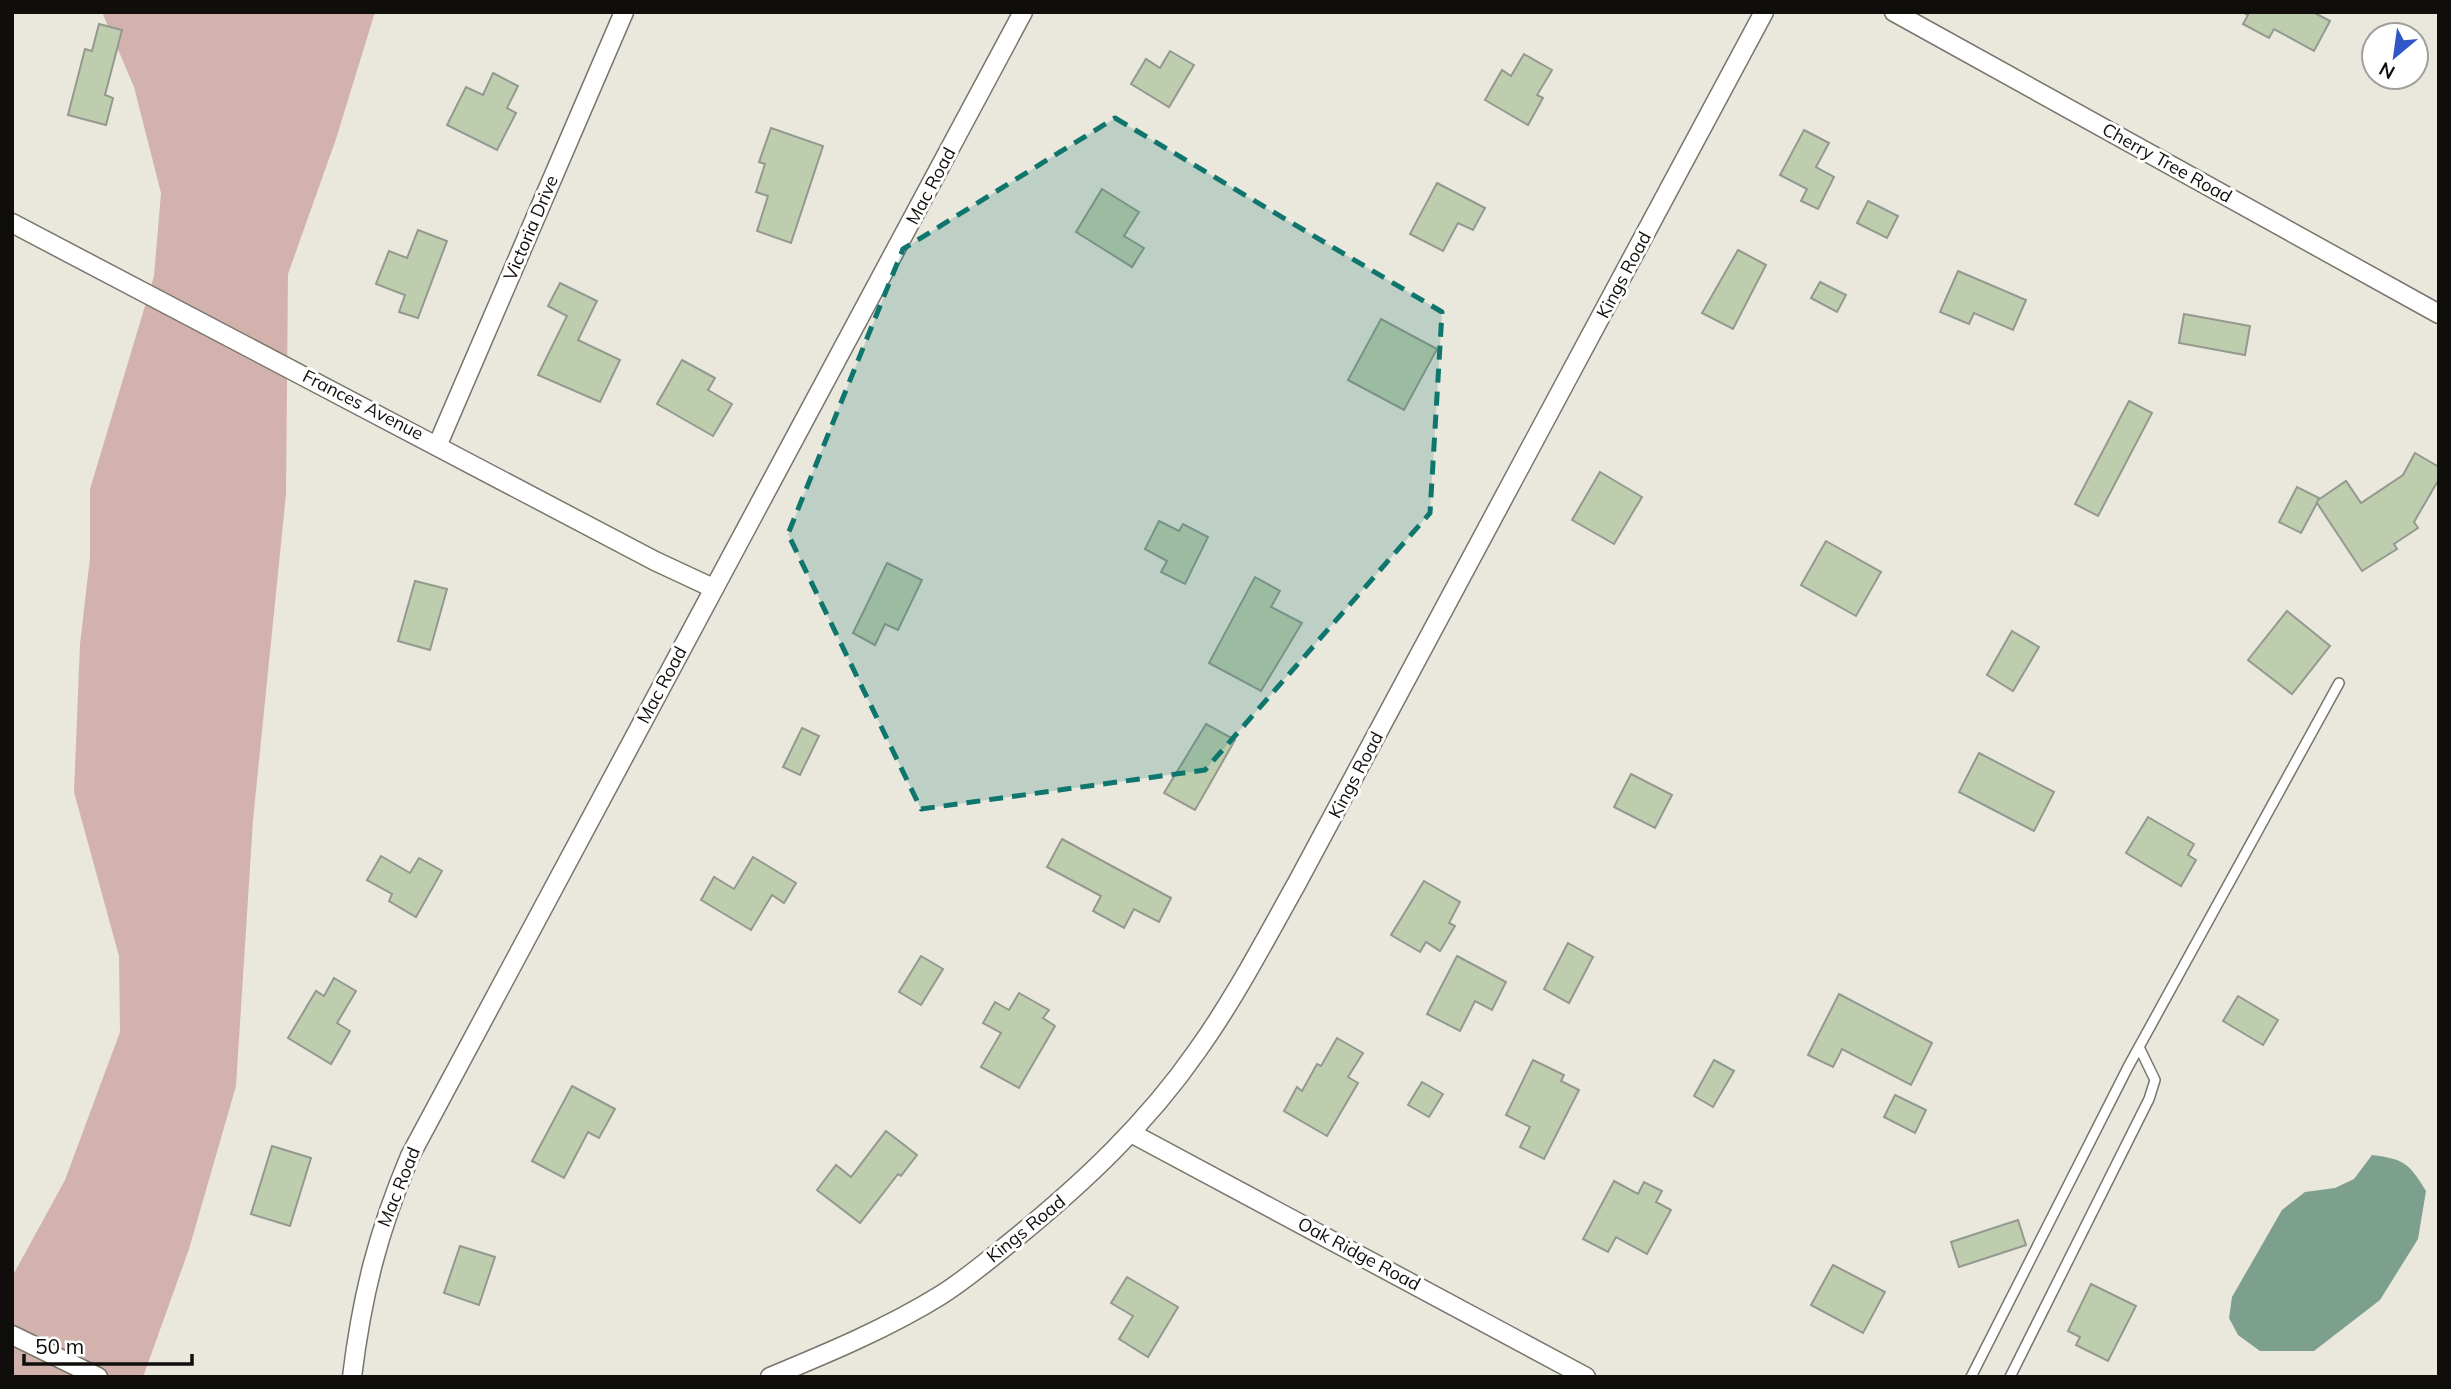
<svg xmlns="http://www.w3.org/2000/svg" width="2451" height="1389" viewBox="0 0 2451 1389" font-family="Mulish,sans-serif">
	<rect width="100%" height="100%" fill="#eae7dd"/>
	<polygon fill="#d3b2ae" points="102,12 375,12 336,139 288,274 286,494 253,820 236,1086 189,1249 143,1377 12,1377 12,1277 65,1180 120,1032 119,956 74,792 80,644 90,558 90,489 154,276 161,193 134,87"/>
	<path fill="#7da08e" d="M2372,1155C2404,1159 2409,1163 2426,1191L2418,1239L2380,1300L2314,1351H2260L2238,1335L2229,1318L2232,1297L2282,1210L2305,1192L2335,1188L2354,1179Z"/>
	<g fill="#becdad" stroke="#94998f" stroke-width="2">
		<polygon points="2242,12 2313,12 2330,21 2314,51 2274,29 2269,38 2243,24 2248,15"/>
		<polygon points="99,24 122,30 105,95 113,98 106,125 68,115 85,49 92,51"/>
		<polygon points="1170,51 1194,65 1169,107 1131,84 1146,59 1160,68"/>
		<polygon points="1524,54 1552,70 1537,95 1543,98 1528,125 1485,100 1502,70 1511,76"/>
		<polygon points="493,73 518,86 507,108 516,113 497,150 447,125 466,87 483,95"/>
		<polygon points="771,128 823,146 791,243 757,231 768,196 756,192 765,164 759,162"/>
		<polygon points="1804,130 1829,143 1816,167 1834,177 1818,209 1801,201 1807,189 1780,175"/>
		<polygon points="1437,183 1485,208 1473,230 1458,223 1443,251 1410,234"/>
		<polygon points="1102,189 1139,212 1124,236 1144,248 1132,267 1076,232"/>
		<polygon points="1868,201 1898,216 1887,238 1857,223"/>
		<polygon points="418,230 447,241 418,318 399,312 405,295 376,284 389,251 407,258"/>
		<polygon points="1738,250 1766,265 1733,329 1702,313"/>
		<polygon points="1958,271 2026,300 2013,330 1974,313 1969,324 1940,312"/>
		<polygon points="1820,282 1846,295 1837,312 1811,298"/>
		<polygon points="560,283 597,301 578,340 620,360 600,402 538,375 567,316 548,306"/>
		<polygon points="2184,314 2250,326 2245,355 2179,343"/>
		<polygon points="1381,319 1437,349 1404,410 1348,380"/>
		<polygon points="682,360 715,378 708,390 732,404 713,436 657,404"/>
		<polygon points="2129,401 2152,413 2098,516 2075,504"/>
		<polygon points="2415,453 2439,467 2439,479 2414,522 2418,528 2394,544 2397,549 2362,571 2317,503 2301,533 2279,522 2297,487 2319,498 2318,500 2346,481 2361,503 2403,475"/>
		<polygon points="1600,472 1642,497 1614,544 1572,520"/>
		<polygon points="1159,521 1179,531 1183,524 1208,537 1185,584 1161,572 1167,561 1145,549"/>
		<polygon points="1826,541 1881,572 1856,616 1801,585"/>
		<polygon points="887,563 922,580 898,630 885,624 875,645 853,633"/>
		<polygon points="1255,577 1280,591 1271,607 1302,623 1261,691 1209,663"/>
		<polygon points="415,581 447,589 430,650 398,641"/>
		<polygon points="2287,611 2330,646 2292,694 2248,660"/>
		<polygon points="2012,631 2039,647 2013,691 1987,675"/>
		<polygon points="1206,724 1235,740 1195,810 1164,793"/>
		<polygon points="802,728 819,736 800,775 783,767"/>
		<polygon points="1979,753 2054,792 2034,831 1959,792"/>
		<polygon points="1631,774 1672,795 1655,828 1614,807"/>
		<polygon points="2148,817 2194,844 2188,855 2196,860 2181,886 2126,853"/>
		<polygon points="1062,839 1171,898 1159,922 1134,909 1124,928 1093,911 1101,896 1047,867"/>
		<polygon points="381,856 410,873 419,858 442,871 416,917 389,901 392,894 367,880"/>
		<polygon points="753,857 796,883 784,903 772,895 751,930 701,900 714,877 734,889"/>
		<polygon points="1424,881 1460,902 1449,923 1455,926 1440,951 1426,942 1420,952 1391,935"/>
		<polygon points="1568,943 1593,957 1569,1003 1544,989"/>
		<polygon points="921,956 943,969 921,1005 899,992"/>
		<polygon points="1457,956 1506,982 1492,1010 1475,1001 1460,1031 1427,1014"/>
		<polygon points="334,978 356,991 337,1023 350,1031 331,1064 288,1038 316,991 324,996"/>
		<polygon points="1019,993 1049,1010 1043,1018 1055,1026 1019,1088 981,1067 1001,1033 983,1023 995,1002 1009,1010"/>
		<polygon points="1839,994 1932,1043 1911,1085 1842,1049 1833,1067 1808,1055"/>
		<polygon points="2238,996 2278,1020 2263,1045 2223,1021"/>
		<polygon points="1337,1038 1363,1053 1348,1077 1358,1083 1327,1136 1284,1111 1297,1087 1302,1091 1317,1064 1321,1066"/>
		<polygon points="1533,1060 1564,1075 1561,1081 1579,1090 1544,1159 1520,1147 1530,1127 1506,1115"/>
		<polygon points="1714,1060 1734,1071 1713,1107 1694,1096"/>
		<polygon points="1422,1082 1443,1094 1429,1117 1408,1105"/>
		<polygon points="572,1086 615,1109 599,1138 588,1132 564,1178 532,1161"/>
		<polygon points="1895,1095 1926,1110 1915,1133 1884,1117"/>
		<polygon points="886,1131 917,1155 901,1176 898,1174 860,1223 817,1190 836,1165 851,1177"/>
		<polygon points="272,1146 311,1158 290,1226 251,1214"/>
		<polygon points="1614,1181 1638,1194 1644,1182 1662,1191 1656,1202 1671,1210 1647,1254 1616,1237 1608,1252 1583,1239"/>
		<polygon points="2018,1220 2026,1245 1959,1267 1951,1242"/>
		<polygon points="460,1246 495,1257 479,1305 444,1293"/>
		<polygon points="1833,1265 1885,1292 1863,1333 1811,1305"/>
		<polygon points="1127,1277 1178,1307 1148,1357 1119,1339 1133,1316 1111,1303"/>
		<polygon points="2091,1284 2136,1306 2108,1361 2076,1345 2080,1337 2068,1331"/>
	</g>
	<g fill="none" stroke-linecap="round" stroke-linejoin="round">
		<g stroke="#78756c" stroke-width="12">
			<g id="lane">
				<polyline points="1971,1377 2128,1067 2339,683"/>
				<polyline points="2010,1377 2149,1099 2155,1080 2139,1047"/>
			</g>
		</g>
		<g stroke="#78756c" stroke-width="21">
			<g id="street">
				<polyline points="1894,12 2439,314"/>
				<polyline points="12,223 655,561 713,588"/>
				<polyline points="438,444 624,12"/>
				<polyline points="1131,1133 1586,1377"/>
				<polyline points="12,1335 98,1377"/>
				<path d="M352,1377C362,1295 378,1232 410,1156L1023,12"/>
				<path d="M770,1377C828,1353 888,1328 941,1295C968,1278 992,1257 1017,1237C1084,1182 1147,1123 1197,1051C1235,998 1265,940 1297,883L1764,12"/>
			</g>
		</g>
		<use href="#lane" stroke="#fff" stroke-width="9"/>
		<use href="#street" stroke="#fff" stroke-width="18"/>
	</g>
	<path fill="#0f766e" fill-opacity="0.2" stroke="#0f766e" stroke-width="5" stroke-dasharray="14 9" stroke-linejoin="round" d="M1115,118L1442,312L1430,513L1205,770L921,809L788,534L903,249Z"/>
	<g text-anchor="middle" stroke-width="6" stroke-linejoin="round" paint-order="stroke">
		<g font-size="18" fill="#0f0e0a" stroke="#fff">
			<text transform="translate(2167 163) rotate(29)" y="6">Cherry Tree Road</text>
			<text transform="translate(931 186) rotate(-62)" y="6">Mac Road</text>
			<text transform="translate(531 228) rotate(-67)" y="6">Victoria Drive</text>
			<text transform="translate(1624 275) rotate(-62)" y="6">Kings Road</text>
			<text transform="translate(363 405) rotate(27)" y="6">Frances Avenue</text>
			<text transform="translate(662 685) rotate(-62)" y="6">Mac Road</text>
			<text transform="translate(1356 775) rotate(-62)" y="6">Kings Road</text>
			<text transform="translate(399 1187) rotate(-68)" y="6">Mac Road</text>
			<text transform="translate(1026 1229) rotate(-39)" y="6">Kings Road</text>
			<text transform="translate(1359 1254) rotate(28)" y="6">Oak Ridge Road</text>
		</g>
	</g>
	<rect width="2451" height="1389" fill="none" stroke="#0f0e0a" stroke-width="28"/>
	<g transform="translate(2395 56) rotate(209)"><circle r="33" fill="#ffffff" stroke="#9f9f9d" stroke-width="2"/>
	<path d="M0-5L12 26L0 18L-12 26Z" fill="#3057c7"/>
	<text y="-10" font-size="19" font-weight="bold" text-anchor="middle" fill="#0f0e0a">N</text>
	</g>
	<path d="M24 1354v10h168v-10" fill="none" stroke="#0f0e0a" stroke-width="3.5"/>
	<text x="35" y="1354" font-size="21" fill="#0f0e0a" stroke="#ffffff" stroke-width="5" paint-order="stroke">50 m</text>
</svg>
